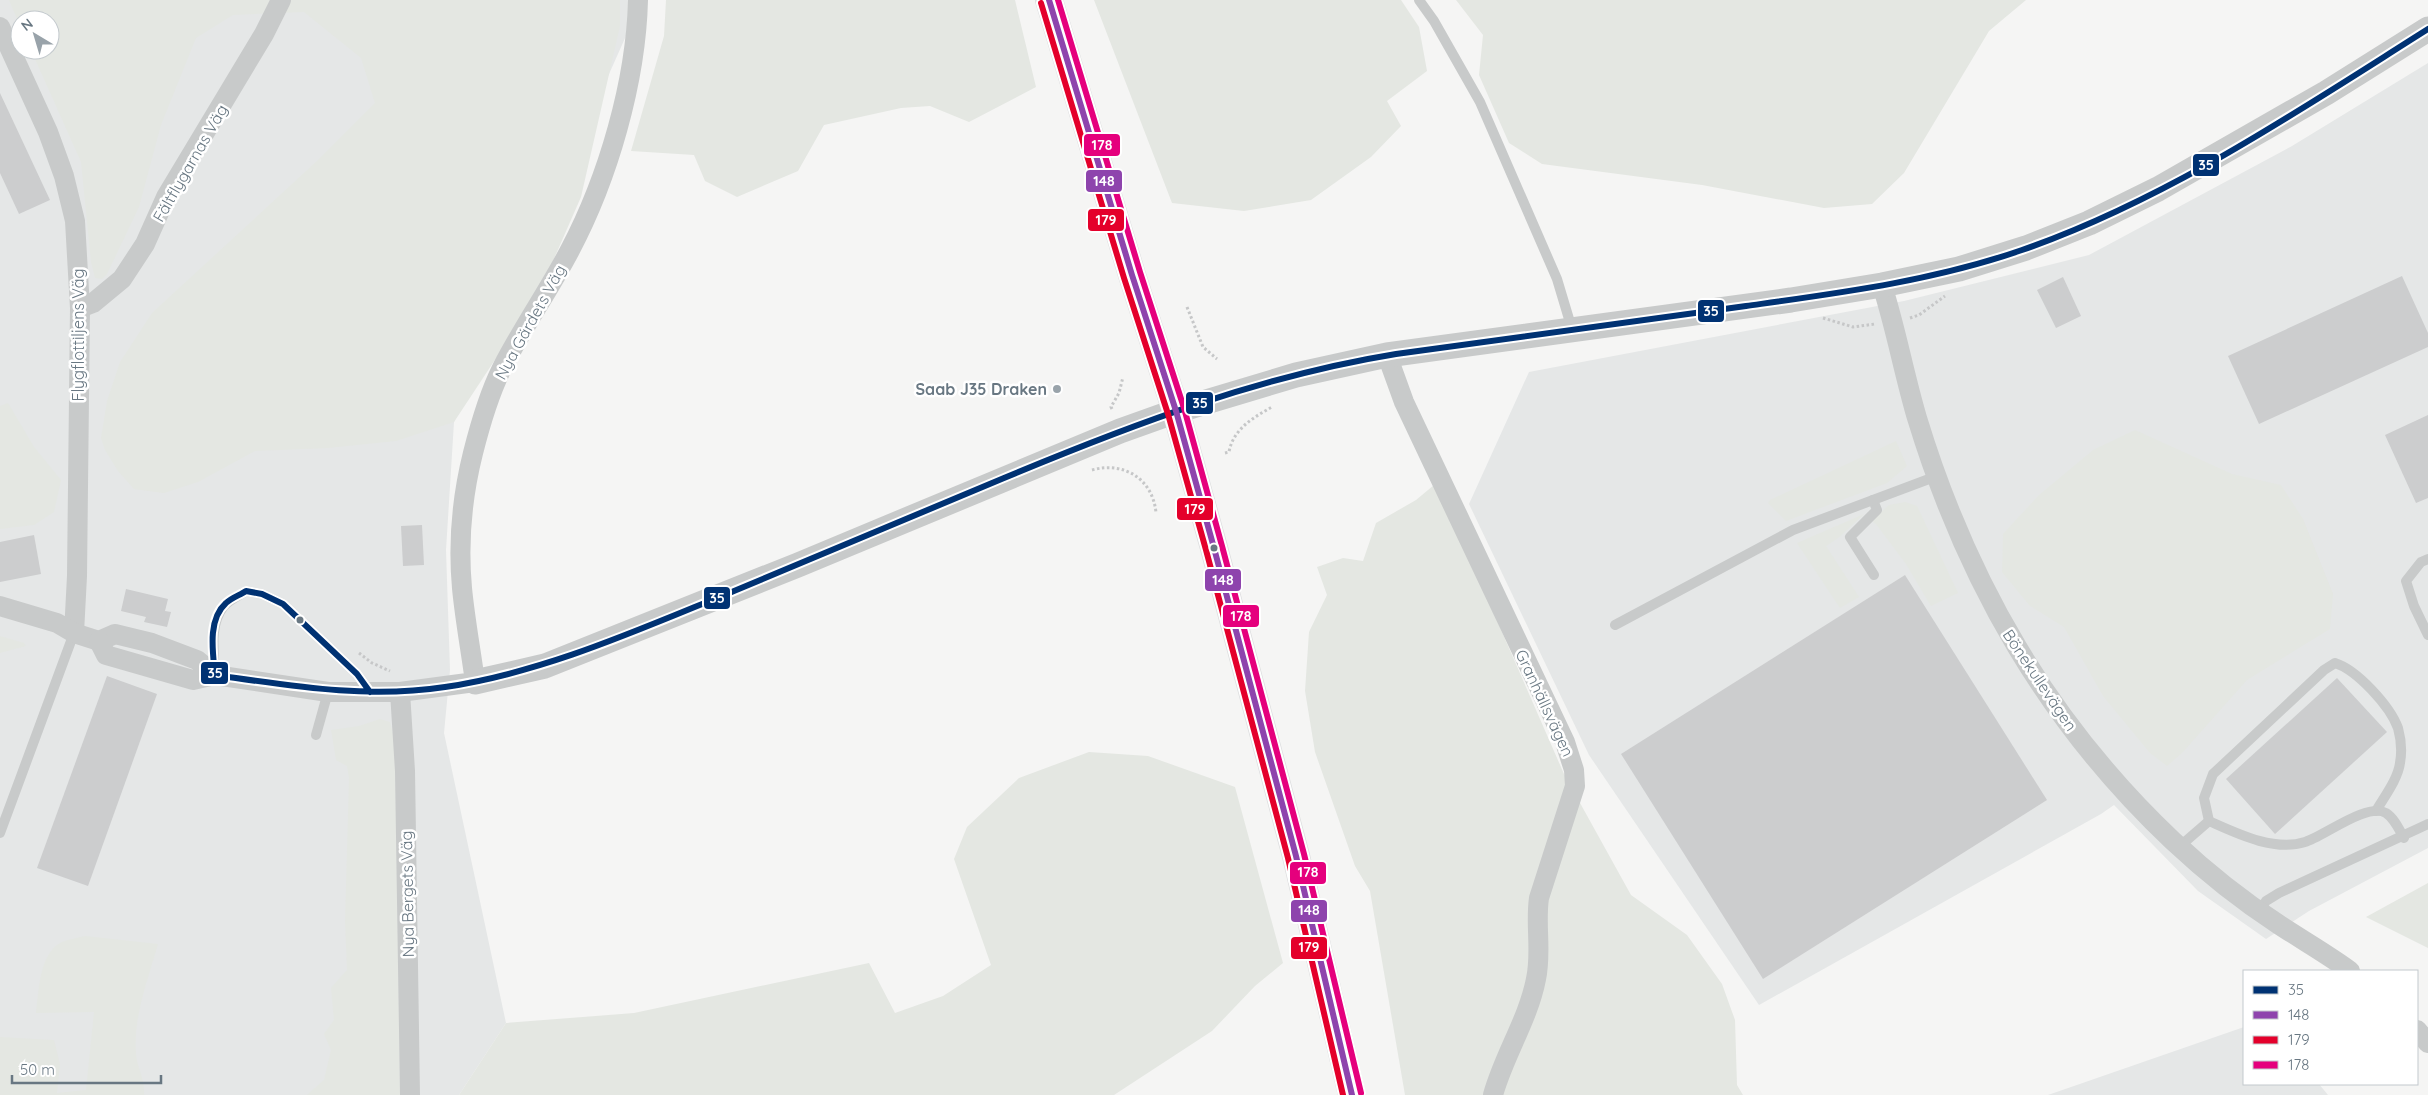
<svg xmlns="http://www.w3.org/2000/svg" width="2428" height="1095" viewBox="0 0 2428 1095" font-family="Quicksand,sans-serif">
	<rect width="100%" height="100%" fill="#f5f5f4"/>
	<g fill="#e5e7e7" fill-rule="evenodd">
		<path d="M0,0H642L454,422L446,550L450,670L444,733L506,1023L459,1095H0ZM20,20H50V50H20Z"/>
		<polygon points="2428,63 2428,848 2309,911 2266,939 2198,891 2114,805 2101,814 1759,1005 1589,755 1469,504 1529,372 1904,301 2089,255 2292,146"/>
		<polygon points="2244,1027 2244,1084 2319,1084 2328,1095 2048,1095"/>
	</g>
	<g fill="#e4e7e2">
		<polygon points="9,0 620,0 620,26 581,197 539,293 454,422 396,441 328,448 255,451 198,482 164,493 134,489 118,471 105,450 101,438 107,401 120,362 152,313 318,160 375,103 361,58 304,12 233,15 196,38 161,125 139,207 107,274 102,279 95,278 91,262 81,162 31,50 50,50 50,20 20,20 20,26"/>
		<polygon points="666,0 1015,0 1036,87 969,122 930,106 901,108 824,125 798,171 737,197 705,181 694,155 631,151 664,36"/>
		<polygon points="1094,0 1401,0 1419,27 1427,71 1387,101 1401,126 1371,157 1311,200 1244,211 1172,203"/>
		<polygon points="1456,0 2026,0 1989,31 1904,173 1872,204 1824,208 1702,185 1542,164 1509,143 1479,75 1483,35"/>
		<polygon points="8,403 34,447 61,480 54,512 34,525 0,529 0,406"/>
		<polygon points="2135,430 2232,474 2281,485 2303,519 2333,594 2330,629 2247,680 2183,752 2167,766 2150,753 2103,696 2064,627 2030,606 2002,572 2003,534 2039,495 2093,450"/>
		<polygon points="1896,441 1907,466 1887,483 1786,521 1768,503 1770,500"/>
		<polygon points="1434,485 1453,520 1564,774 1631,895 1687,935 1722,984 1735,1020 1737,1085 1743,1095 1405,1095 1370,891 1355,866 1315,752 1305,691 1309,632 1327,595 1317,567 1343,558 1363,561 1376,523 1416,500"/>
		<polygon points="1905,502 1917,506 1958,593 1931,606 1906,564 1876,524 1873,522 1873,520 1889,505"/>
		<polygon points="1864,514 1838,538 1826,546 1859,597 1840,608 1797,543"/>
		<polygon points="0,636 24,643 26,646 0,653"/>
		<polygon points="380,719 390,722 395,741 400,1095 307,1095 324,1080 331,1050 324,1034 334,1020 331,988 347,970 345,922 349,778 347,766 336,760 331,730 359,726"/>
		<polygon points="1089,752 1148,756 1235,787 1283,963 1255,986 1212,1031 1114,1095 459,1095 506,1023 634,1013 869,963 895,1013 943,996 991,965 954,859 967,827 1019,778"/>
		<polygon points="2428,883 2428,948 2366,917"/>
		<path d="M85,936L158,944C148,979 133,1017 136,1054C137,1069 145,1077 144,1095H0V1037L54,1040L60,1065L57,1093L86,1090L94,1012L36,1013C39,991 39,953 62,942C69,939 78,938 85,936Z"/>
	</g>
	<g fill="#cccdce">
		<polygon points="0,93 50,200 19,214 0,173"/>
		<polygon points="2402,276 2428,333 2428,347 2259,424 2228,356"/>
		<polygon points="2063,277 2081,316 2056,328 2037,290"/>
		<polygon points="2428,415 2428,498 2416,503 2385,435"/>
		<polygon points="422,525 424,565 403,566 401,526"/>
		<polygon points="34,535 41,574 0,582 0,542"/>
		<polygon points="1905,575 2047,800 1763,979 1621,754"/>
		<polygon points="126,589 168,599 165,611 171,612 167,627 144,622 146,617 121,611"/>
		<polygon points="107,676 157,694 88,886 37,868"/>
		<polygon points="2337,678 2387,732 2275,834 2226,779"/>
	</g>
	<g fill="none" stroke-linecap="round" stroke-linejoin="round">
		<g stroke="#c6c7c8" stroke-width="3" stroke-dasharray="2.5 2.5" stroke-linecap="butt">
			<polyline points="1187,307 1203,347 1217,359"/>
			<polyline points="1823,318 1853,327 1875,324"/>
			<polyline points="1910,318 1919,315 1945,296"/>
			<polyline points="1112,409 1111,407 1119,393 1123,377"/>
			<path d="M1225,453L1229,452C1233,429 1254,417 1272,407"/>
			<path d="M1092,470C1124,461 1153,479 1156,513"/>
			<polyline points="359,653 372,663 390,671"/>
		</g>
		<g stroke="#c8caca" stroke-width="10">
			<polyline points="1419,0 1434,21 1480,102 1557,279 1572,329"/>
			<polyline points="1873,500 1877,510 1850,537 1874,575"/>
			<polyline points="2428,559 2421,562 2406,581 2414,606 2428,635"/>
			<polyline points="1615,625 1793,530 1937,476"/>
			<path d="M215,674C214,651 209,625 224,606C229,600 240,595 246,591L262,594L283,604L357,674L370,692"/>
			<polyline points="316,735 328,692"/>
			<path d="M2209,821L2204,798L2213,774L2324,670L2335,663C2357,670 2390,706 2398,728C2401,739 2402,752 2400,763C2398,779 2384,797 2376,811"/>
			<polyline points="0,833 74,633"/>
			<path d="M2179,847L2209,821C2236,833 2274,852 2305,842C2323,837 2367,802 2386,813C2394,818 2399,829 2404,838"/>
			<polyline points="2259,911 2266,901 2279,893 2428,824"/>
		</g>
		<g stroke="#c8caca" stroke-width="20">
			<polyline points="0,27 48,132 64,176 75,221 80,308 77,576 74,633"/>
			<path d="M1882,285C1896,329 1904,374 1917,418C1967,582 2048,723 2173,841C2205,871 2241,900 2278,924C2302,940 2327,954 2350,971"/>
			<polyline points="80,308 93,303 122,279 145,244 166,197 264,34 281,0"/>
			<path d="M1387,355L1404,402L1565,742L1574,770L1575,786L1539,898C1535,925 1542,952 1536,979C1528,1020 1504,1055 1493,1095"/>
			<polyline points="0,606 57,623 74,633 99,641 115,634 152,643 197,660 215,675"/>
			<path d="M99,641L106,655L193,680L215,675L328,692H400L475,682C471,651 465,620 462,588C458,544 462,497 473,453C480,425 489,394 502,368C523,327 549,290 570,250C608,178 636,82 638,0"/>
			<polyline points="400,692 405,771 410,1095"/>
			<polyline points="2417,1030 2428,1043"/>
		</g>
		<polyline stroke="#c8caca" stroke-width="25" points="475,682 545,666 798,565 1120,431 1176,411 1296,375 1387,355 1791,300 1882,285 1959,269 2026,248 2089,223 2158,189 2326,93 2428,29"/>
		<polyline stroke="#dddedf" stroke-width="28" points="1049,0 1132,275 1176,411 1214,548 1296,856 1352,1095"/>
		<g stroke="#fff" stroke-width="10">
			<path id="bus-1" d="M370,692L357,674L283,604L262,594L246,591C240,595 231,598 226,603C207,620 213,653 215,675C292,686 367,699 445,687C546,672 640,629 734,591C824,554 914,515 1004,478C1131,425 1260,376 1396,354C1513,337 1630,322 1746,306C1839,293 1933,281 2022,250C2168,199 2298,111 2428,29"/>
		</g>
		<g stroke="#fff" stroke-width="10">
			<polyline id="bus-2" points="1049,0 1132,275 1176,411 1214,548 1296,856 1352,1095"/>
		</g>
		<g stroke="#fff" stroke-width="10">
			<polyline id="bus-3" points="1041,3 1124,278 1168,414 1206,550 1288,858 1343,1095"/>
		</g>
		<g stroke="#fff" stroke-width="10">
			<polyline id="bus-4" points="1058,0 1140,272 1184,408 1222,546 1304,854 1361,1093"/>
		</g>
		<use href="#bus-1" stroke="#003273" stroke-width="6"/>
		<use href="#bus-2" stroke="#8e44ad" stroke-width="6"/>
		<use href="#bus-3" stroke="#e4002b" stroke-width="6"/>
		<use href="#bus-4" stroke="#e5007d" stroke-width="6"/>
	</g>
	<circle fill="#99a3aa" stroke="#fff" stroke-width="2" cx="1057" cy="389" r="5"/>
	<g fill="#687782" stroke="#fff" stroke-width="2">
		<circle cx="1214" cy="548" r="4.5"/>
		<circle cx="300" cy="620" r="4.5"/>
	</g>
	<g text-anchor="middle" stroke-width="5" stroke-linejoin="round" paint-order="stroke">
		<g font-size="16" fill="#687782" stroke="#fff">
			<text transform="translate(190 163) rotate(-60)" y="6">Fältflygarnas Väg</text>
			<text transform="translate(530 322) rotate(-61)" y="6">Nya Gärdets Väg</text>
			<text transform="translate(78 335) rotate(-90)" y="6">Flygflottiljens Väg</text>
			<text transform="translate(2040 680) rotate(56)" y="6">Bönekullevägen</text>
			<text transform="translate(1545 703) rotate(65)" y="6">Granhällsvägen</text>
			<text transform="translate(407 894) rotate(-91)" y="6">Nya Bergets Väg</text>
		</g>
		<g font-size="16" font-weight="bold" fill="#687782" stroke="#fff" text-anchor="end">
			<text x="1047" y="395">Saab J35 Draken</text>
		</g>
	</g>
	<g stroke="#fff" stroke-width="2">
		<rect x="1083" y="133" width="38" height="24" rx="5" fill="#e5007d"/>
		<rect x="2192" y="153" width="28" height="24" rx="5" fill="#003273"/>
		<rect x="1085" y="169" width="38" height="24" rx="5" fill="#8e44ad"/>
		<rect x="1087" y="208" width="38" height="24" rx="5" fill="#e4002b"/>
		<rect x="1697" y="299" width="28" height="24" rx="5" fill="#003273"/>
		<rect x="1185" y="391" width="29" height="24" rx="5" fill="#003273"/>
		<rect x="1176" y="497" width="38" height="24" rx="5" fill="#e4002b"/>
		<rect x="1204" y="568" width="38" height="24" rx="5" fill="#8e44ad"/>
		<rect x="703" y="586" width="28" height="24" rx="5" fill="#003273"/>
		<rect x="1222" y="604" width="38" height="24" rx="5" fill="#e5007d"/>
		<rect x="200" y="661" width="29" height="24" rx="5" fill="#003273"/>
		<rect x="1289" y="861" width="38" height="24" rx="5" fill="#e5007d"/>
		<rect x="1290" y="899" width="38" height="24" rx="5" fill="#8e44ad"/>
		<rect x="1290" y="936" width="38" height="24" rx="5" fill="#e4002b"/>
	</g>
	<g font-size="14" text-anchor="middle" font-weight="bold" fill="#fff">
		<text x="1102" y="150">178</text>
		<text x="2206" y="170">35</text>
		<text x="1104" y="186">148</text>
		<text x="1106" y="225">179</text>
		<text x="1711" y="316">35</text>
		<text x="1200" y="408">35</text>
		<text x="1195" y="514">179</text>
		<text x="1223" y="585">148</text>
		<text x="717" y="603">35</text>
		<text x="1241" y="621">178</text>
		<text x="215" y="678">35</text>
		<text x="1308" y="877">178</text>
		<text x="1309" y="915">148</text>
		<text x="1309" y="952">179</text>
	</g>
	<rect x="2243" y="970" width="175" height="115" fill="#ffffff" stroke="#c3c9cd"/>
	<rect x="2253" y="986" width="25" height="8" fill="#003273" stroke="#c3c9cd"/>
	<text x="2288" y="995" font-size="15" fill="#687782">35</text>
	<rect x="2253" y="1011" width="25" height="8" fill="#8e44ad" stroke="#c3c9cd"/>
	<text x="2288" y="1020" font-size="15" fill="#687782">148</text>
	<rect x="2253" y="1036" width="25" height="8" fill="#e4002b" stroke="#c3c9cd"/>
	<text x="2288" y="1045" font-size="15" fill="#687782">179</text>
	<rect x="2253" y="1061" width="25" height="8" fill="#e5007d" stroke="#c3c9cd"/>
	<text x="2288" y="1070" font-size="15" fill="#687782">178</text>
	<g transform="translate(35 35) rotate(322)"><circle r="24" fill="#ffffff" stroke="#c3c9cd"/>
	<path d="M0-4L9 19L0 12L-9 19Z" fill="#99a3aa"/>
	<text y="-8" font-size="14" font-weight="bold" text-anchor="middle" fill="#687782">N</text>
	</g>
	<path d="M12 1075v8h149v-8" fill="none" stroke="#687782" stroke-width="2.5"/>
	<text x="20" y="1075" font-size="15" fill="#687782" stroke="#ffffff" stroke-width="4" paint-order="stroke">50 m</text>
</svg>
